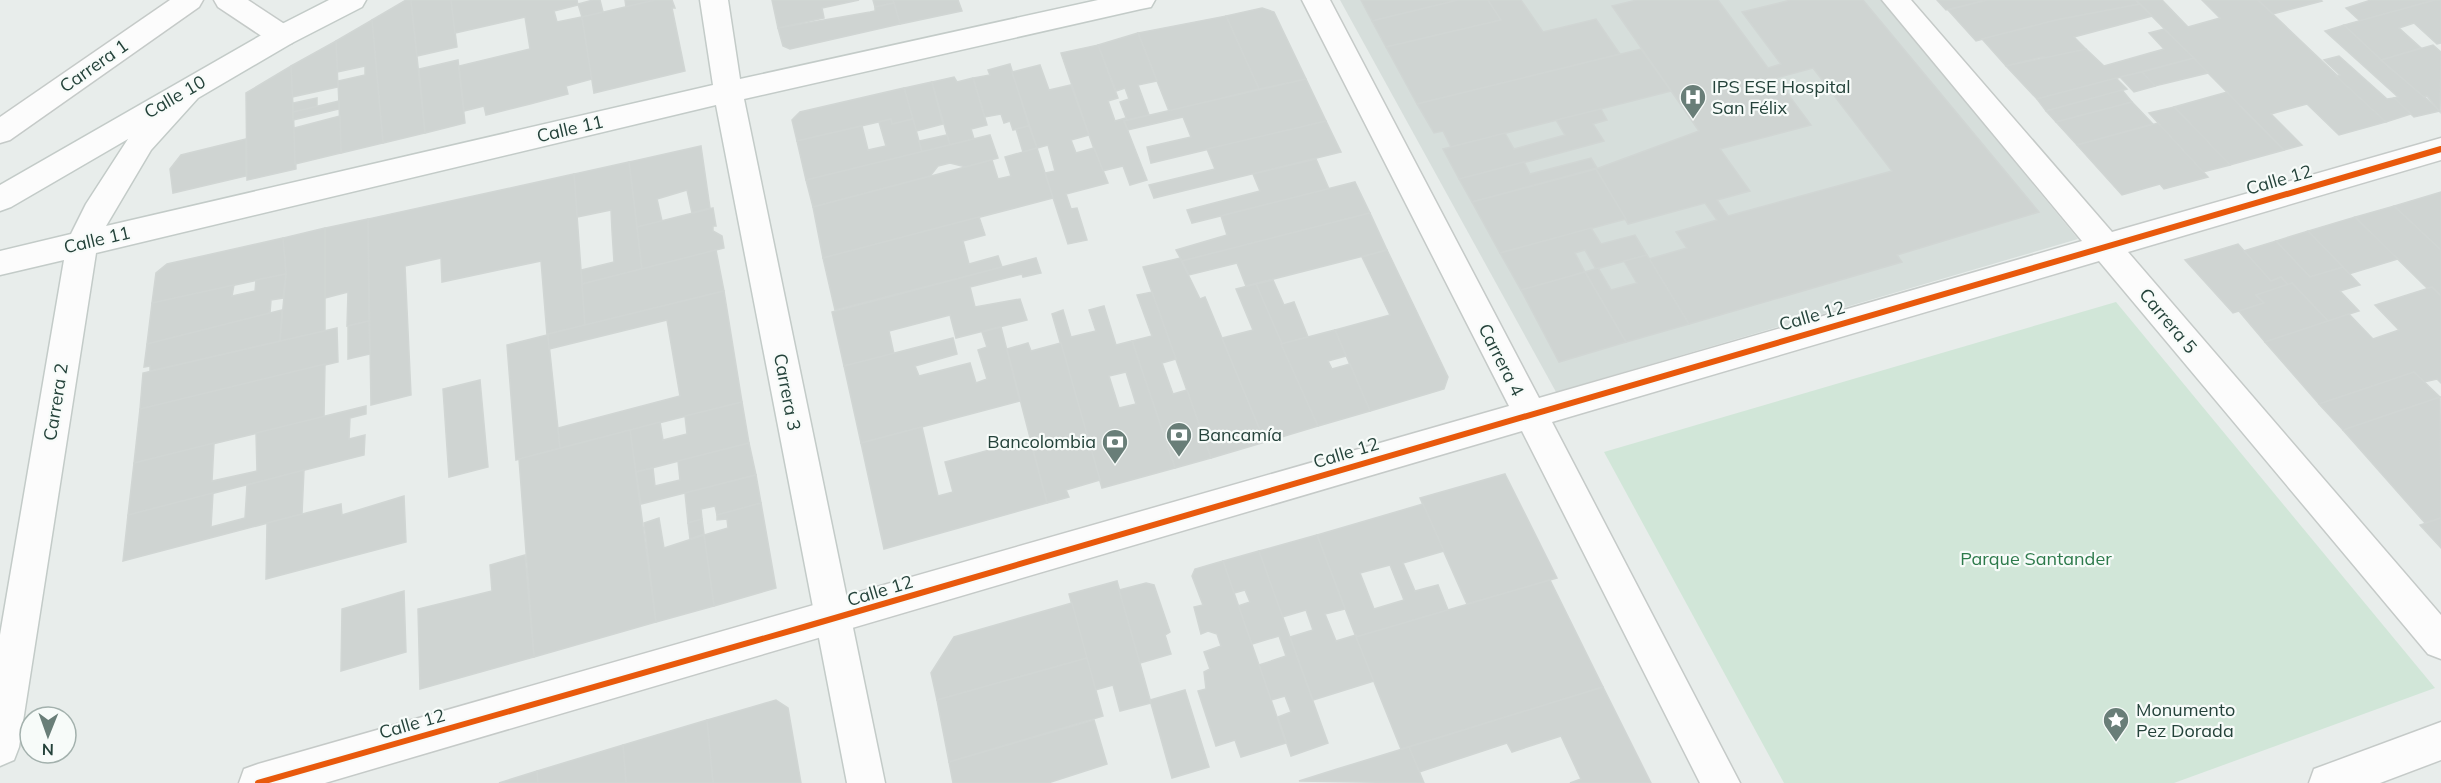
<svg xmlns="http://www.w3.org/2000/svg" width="2441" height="783" viewBox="0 0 2441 783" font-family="Mulish,sans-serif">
	<rect width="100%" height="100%" fill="#e8edeb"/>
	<polygon fill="#d6dedb" points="1340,0 1882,0 2078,239 1556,392"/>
	<polygon fill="#d1e6d8" points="2116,302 2435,688 2174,783 1784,783 1604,452"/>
	<g fill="#cfd4d2" stroke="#d1d6d4" stroke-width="1.5" fill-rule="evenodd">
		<polygon points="406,0 411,0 425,133 383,143 372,20"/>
		<polygon points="411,0 451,0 457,47 417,56"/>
		<polygon points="451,0 577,0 578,5 554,11 557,22 582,17 592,79 566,86 568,94 530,104 486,115 484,106 464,111 459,66 530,49 525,17 455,33"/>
		<polygon points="593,0 600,0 603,12 582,17 578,4"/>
		<polygon points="625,0 655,0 626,7"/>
		<polygon points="655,0 672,0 675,8 672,8 685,71 594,93 582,17"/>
		<polygon points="772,0 859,0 822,8 824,18 778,28"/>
		<polygon points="873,0 893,0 894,3 875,7"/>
		<polygon points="893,0 958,0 962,11 900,24"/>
		<polygon points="1361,0 1458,0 1372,21"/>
		<polygon points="1458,0 1488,0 1501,20 1386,47 1372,21"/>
		<polygon points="1488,0 1521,0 1543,32 1596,19 1620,54 1417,104 1386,47 1501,20"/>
		<path d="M1637,0H1718L1768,68L1781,64L1742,12L1791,0H1863L2039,212L1897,255L1902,262L1689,324L1649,259L1687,248L1676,232L1717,220L1705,203L1628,224L1596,169L1699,131L1612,6ZM1813,68L1892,171L1728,216L1717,200L1750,191L1720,149L1811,125L1776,78Z"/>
		<polygon points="1937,0 1987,0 1946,10"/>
		<polygon points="1987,0 2136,0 2140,4 2056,20 1976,41 1948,10"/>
		<polygon points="2136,0 2162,0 2188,27 2220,18 2202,0 2258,0 2386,122 2339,135 2307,104 2271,114 2302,145 2284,150"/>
		<polygon points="2258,0 2321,0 2322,1 2273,14"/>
		<polygon points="2371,0 2435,0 2360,21 2346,8"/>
		<polygon points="2435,0 2441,0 2441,43 2437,44 2414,23 2399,28 2421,48 2381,60 2344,25"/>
		<polygon points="894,3 900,24 790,49 783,46 778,28 870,12 875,11 875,7"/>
		<polygon points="2140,4 2152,16 2074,37 2086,49 2052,58 2042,57 2006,66 1982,39 2056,20"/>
		<polygon points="1262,8 1274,12 1306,79 1259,89 1226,16"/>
		<polygon points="1226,16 1259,89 1169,111 1138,33"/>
		<polygon points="372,20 383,143 341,153 338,81 365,75 365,66 337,72 336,41"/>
		<polygon points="2344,25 2393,71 2396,70 2440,111 2414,117 2394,98 2398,97 2325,31"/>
		<polygon points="2164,29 2194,58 2037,99 2006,66 2086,49 2104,66 2164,49 2149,33"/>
		<polygon points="1138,33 1157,81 1138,85 1149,115 1127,120 1120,102 1129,99 1125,88 1116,91 1098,45"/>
		<polygon points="336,41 338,87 292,97 291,66"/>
		<polygon points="1098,45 1118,98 1108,101 1115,121 1126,118 1127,120 1124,121 1147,180 1130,185 1123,166 1102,171 1089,135 1061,53"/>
		<polygon points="2433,45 2441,52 2440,112 2427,96 2424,97 2381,60"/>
		<polygon points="1641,49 1671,91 1451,147 1443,131 1434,133 1417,104"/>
		<polygon points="2339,56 2387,99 2394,98 2411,114 2386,122 2336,76 2340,75 2324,60"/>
		<polygon points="2194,58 2208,73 2155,86 2142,72"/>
		<polygon points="458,60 465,123 425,133 419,69"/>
		<polygon points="1010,64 1029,126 1013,130 1010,121 1004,123 1001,114 985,117 973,78 990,75 988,70"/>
		<polygon points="1040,65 1049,90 1071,85 1089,135 1071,140 1076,153 1094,148 1108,183 1066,194 1071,209 1077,208 1087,240 1068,244 1045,173 1055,171 1048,145 1037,148 1012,72"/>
		<polygon points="291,66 296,169 247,180 246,93"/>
		<polygon points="2142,72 2155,86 2134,92 2120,77"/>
		<polygon points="954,77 957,82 973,78 987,125 971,129 974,139 950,145 932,82"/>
		<polygon points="2116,78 2127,89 2046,111 2037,99"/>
		<polygon points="1306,79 1326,121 1151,163 1147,147 1191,137 1183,117 1128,130 1124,121"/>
		<polygon points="932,82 943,124 916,131 904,88"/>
		<polygon points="904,88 913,119 892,124 891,119 797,141 792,120 800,112"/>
		<polygon points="2122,90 2132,102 2056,122 2046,111"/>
		<polygon points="2227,92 2242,108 2284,150 2230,165 2174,107"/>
		<polygon points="317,98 317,107 293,112 293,103"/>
		<polygon points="339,101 339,109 293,120 293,112"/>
		<polygon points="2132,102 2153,124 2077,145 2056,122"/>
		<polygon points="2174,107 2189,122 2230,165 2203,172 2149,113"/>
		<polygon points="1601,109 1607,120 1593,124 1604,141 1534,160 1459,179 1443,149 1505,133 1514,149 1565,135 1556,120"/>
		<polygon points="340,116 341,153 295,164 294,128"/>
		<polygon points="891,119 892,124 913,119 922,152 806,180 797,141 862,126 868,150 886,146 879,122"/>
		<polygon points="1326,121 1341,152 1154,198 1149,185 1215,169 1207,149"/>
		<polygon points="2158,123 2208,177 2164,189 2160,184 2122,195 2077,145"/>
		<polygon points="1029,126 1037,148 1023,152 1016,129"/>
		<polygon points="947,135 950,145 922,152 919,141"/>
		<polygon points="990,135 998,158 966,167 950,163 938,166 930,176 813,207 806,180"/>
		<polygon points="246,139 246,176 173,193 170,169 181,155"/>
		<polygon points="701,146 710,208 692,213 687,190 657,199 662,221 637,227 629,162"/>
		<polygon points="1037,148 1053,198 823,258 813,207 992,160 998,179 1011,176 1005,157"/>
		<polygon points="1591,158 1597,168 1472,202 1459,179 1524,162 1530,174"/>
		<polygon points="1316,159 1329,189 1192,223 1187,210 1260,191 1253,174"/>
		<polygon points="629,162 642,269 582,284 581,270 614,262 612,231 611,210 577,217 574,174"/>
		<polygon points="1596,169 1626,219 1500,253 1472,202"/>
		<polygon points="574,174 585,325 548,334 560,448 516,460 507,345 547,335 541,261 442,282 441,258 405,266 411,395 371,405 368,219"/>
		<polygon points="1355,182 1370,213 1182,261 1176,250 1227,235 1221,216"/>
		<polygon points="2441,192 2441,250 2394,206"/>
		<polygon points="2394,206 2441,250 2441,296 2432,287 2427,288 2355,217"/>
		<polygon points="713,208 716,226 713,226 713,231 722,236 724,248 642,269 637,227"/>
		<polygon points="1370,213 1387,250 1246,286 1237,263 1189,275 1182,261"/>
		<polygon points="979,217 985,235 963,241 969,264 998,256 1002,267 835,310 823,258"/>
		<polygon points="2355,217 2368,230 2398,259 2349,274 2308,231"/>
		<polygon points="368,219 369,321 347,326 348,292 325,298 325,228"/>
		<polygon points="325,228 325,331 280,341 286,274 283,238"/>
		<polygon points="1591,228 1601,244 1635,235 1647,255 1596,269 1585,250 1575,253 1585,272 1521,290 1500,253"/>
		<polygon points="2308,231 2343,267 2310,277 2276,241"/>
		<polygon points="283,238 286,274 152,303 156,273 167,264"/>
		<polygon points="2276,241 2310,277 2343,267 2360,285 2340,291 2359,311 2328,321 2292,283 2288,285 2281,277 2271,281 2243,251"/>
		<polygon points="2238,244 2271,281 2281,277 2288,285 2256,295 2264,303 2233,313 2185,260"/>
		<polygon points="716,250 724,291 585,325 582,284"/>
		<polygon points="1387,250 1448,377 1444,389 1370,411 1335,330 1390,315 1362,257"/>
		<polygon points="1647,255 1689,324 1626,342 1585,272 1598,268 1611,290 1637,283 1624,261"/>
		<polygon points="1036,258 1041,273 1023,277 1022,274 970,287 975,307 1020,299 1027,320 956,338 950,315 889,331 894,354 844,366 832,312"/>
		<polygon points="1180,258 1200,299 1205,297 1265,442 1211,458 1143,267"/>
		<polygon points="1585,272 1626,342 1559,362 1521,290"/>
		<polygon points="286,274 283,298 271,300 270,313 147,344 152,303 234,285 232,296 255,291 256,280"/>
		<polygon points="1273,280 1284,305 1294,302 1308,337 1281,344 1256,284"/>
		<polygon points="2292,283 2328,321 2265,342 2239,311 2264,303 2256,295"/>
		<polygon points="1256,284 1318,426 1265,442 1222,338 1253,330 1236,289"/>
		<polygon points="2432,287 2441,296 2441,383 2437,379 2424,382 2414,372 2319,404 2265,342 2349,314 2373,339 2399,330 2375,305"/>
		<polygon points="724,291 742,402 560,448 558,428 680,396 667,320 549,349 548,334"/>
		<polygon points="1152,292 1176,359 1162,363 1173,394 1187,390 1211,458 1175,468 1132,341 1152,336 1137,295"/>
		<path d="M1104,306L1116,345L1132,341L1175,468L1102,488L1052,314L1063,310L1071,337L1096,331L1089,310ZM1126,372L1136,404L1119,408L1109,376Z"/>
		<polygon points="282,310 280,341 150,371 150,366 144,367 147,344"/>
		<polygon points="369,321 370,354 348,359 348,326"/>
		<polygon points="1001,327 1020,401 861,443 844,366 953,338 957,354 915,366 919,376 970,363 976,383 987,379 978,350 987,347 982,332"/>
		<polygon points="337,328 338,362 140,409 143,373"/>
		<polygon points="1335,330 1346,356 1328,361 1332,369 1350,364 1370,411 1318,426 1281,344"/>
		<polygon points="1028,343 1031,351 1061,343 1100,480 1066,490 1069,497 1047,503 1007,349"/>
		<polygon points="325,364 324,417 134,463 140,409"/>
		<polygon points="2414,372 2440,397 2343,430 2319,404"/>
		<polygon points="480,380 488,467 449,477 443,389"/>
		<polygon points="2440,397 2441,518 2425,523 2343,430"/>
		<polygon points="742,402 749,443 636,472 630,430 660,422 663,440 687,434 685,416"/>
		<polygon points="366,406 366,414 350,418 349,439 365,435 364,455 128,515 134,463 214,443 212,481 257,471 256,433"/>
		<polygon points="922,427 938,496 953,492 945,462 1030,439 1047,503 884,549 861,443"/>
		<polygon points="630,430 656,622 534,657 519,459"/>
		<polygon points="749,443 756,475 641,504 636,472 653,468 655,486 680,480 678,461"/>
		<polygon points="304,470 302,514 123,561 128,515 213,493 211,527 245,518 247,485"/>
		<polygon points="1505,474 1557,578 1467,604 1420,498"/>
		<polygon points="756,475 761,503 717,515 715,506 701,509 702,519 688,523 685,493"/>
		<polygon points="404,496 406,542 266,579 267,523 341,504 342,515"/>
		<polygon points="761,503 776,588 714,606 704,535 728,528 727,519 717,520 717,515"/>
		<path d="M1423,504L1444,551L1403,563L1415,591L1438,585L1448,610L1356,637L1317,535ZM1390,565L1404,600L1374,609L1360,573Z"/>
		<polygon points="659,518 664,548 704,535 714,606 656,622 644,523"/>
		<polygon points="2441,518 2441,548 2420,525"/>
		<polygon points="702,519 704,534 690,539 688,523"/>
		<polygon points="1317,535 1345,609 1325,614 1336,641 1356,635 1374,681 1313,700 1290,637 1313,630 1306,610 1282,617 1259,551"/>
		<polygon points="1259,551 1328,743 1291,756 1278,717 1291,712 1285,696 1271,700 1259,665 1286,656 1279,636 1252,644 1238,606 1250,602 1245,590 1234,593 1223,561"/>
		<polygon points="525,555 534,657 420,689 418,609 492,591 490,565"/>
		<polygon points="1223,561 1286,743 1241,757 1235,740 1216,746 1198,691 1206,689 1204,672 1210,669 1204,652 1221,646 1217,634 1208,631 1201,634 1194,607 1203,605 1192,576 1195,569"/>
		<polygon points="1550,580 1603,687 1401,749 1356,637"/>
		<polygon points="1117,581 1151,703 1120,711 1113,685 1095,690 1069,594"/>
		<polygon points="1146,583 1154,585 1170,632 1165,635 1171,654 1140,663 1119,590"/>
		<polygon points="404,591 406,652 341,671 342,609"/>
		<polygon points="1072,603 1087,658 937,700 931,673 954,637"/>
		<polygon points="1087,658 1103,716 949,762 937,700"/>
		<polygon points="1603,687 1651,783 1570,783 1581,779 1561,736 1512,752 1507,743 1419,772 1409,747"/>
		<polygon points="1185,690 1209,767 1172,778 1150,700"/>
		<polygon points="776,700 788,708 801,783 713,783 707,720"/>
		<polygon points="707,720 713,783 626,783 623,745"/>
		<polygon points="1094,720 1107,764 1048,783 953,783 949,762"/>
		<polygon points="623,745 626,783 538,783 537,771"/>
		<polygon points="1409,747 1424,783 1299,781 1337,769"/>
		<polygon points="537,771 538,783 499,783"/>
	</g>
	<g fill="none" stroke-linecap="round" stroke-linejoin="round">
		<g stroke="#c5cac8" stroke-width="3">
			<g id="minor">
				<polygon points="170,0 203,0 199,7 10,140 0,143 0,117"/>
				<polygon points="214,0 248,0 292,29 296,36 292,43 282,46 272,43 218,7"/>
				<polygon points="1302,0 1330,0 1539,398 2082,241 1882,0 1911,0 2112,232 2441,138 2441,160 2128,252 2441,615 2441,659 2428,654 2099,261 1552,422 1740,783 1700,783 1522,431 325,783 239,783 244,769 258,764 1509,406"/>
				<polygon points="2441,722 2441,760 2380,783 2309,783 2314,769"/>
			</g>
		</g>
		<g stroke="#c3cbc8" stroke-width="3">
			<polygon id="secondary" points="329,0 366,0 362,7 292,43 198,98 151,150 106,226 713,85 700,0 728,0 740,79 1098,0 1155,0 1151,7 1141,9 744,99 885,783 847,783 716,105 96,253 19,747 14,760 0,766 0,635 64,260 0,275 0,251 71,234 86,204 128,139 11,207 0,211 0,185 272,29"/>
		</g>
		<use href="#minor" fill="#fcfcfc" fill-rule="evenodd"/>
		<use href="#secondary" fill="#fcfcfc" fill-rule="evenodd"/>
		<g stroke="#f7fbf9" stroke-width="10">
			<polyline id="cycleway" points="258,783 804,627 2441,149"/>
		</g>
		<use href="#cycleway" stroke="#e8590c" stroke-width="6"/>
	</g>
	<defs>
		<g id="hospital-pin" transform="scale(1.35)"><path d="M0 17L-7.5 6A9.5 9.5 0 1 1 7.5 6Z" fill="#697e78" stroke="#f7fbf9"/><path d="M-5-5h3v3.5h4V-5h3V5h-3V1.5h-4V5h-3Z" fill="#fff"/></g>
		<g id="bank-pin" transform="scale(1.35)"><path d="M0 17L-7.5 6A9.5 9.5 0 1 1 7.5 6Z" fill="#697e78" stroke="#f7fbf9"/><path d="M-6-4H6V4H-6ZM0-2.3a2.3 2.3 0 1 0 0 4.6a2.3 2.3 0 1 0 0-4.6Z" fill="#fff"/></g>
		<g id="sight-pin" transform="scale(1.35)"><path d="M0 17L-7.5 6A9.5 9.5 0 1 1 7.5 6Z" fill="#697e78" stroke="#f7fbf9"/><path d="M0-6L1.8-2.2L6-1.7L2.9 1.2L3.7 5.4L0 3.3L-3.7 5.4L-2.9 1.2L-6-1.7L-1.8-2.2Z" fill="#fff"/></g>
	</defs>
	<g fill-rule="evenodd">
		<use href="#hospital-pin" x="1693" y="97"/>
		<use href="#bank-pin" x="1179" y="435"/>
		<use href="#bank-pin" x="1115" y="442"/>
		<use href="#sight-pin" x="2116" y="720"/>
	</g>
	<g text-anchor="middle" stroke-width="4.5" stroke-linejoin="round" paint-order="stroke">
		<g font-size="18" fill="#24423a" stroke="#f7fbf9">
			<text transform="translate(94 66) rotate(-35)" y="6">Carrera 1</text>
			<text transform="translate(175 97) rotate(-30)" y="6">Calle 10</text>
			<text transform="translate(570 129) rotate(-13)" y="6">Calle 11</text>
			<text transform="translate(2279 180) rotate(-16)" y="6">Calle 12</text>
			<text transform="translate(97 240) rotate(-13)" y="6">Calle 11</text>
			<text transform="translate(1812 316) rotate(-16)" y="6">Calle 12</text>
			<text transform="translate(2168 321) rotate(50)" y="6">Carrera 5</text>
			<text transform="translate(1501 360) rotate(63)" y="6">Carrera 4</text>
			<text transform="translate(787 392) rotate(79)" y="6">Carrera 3</text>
			<text transform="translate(56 402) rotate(-81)" y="6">Carrera 2</text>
			<text transform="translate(1346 453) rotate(-17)" y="6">Calle 12</text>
			<text transform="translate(880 591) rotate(-17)" y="6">Calle 12</text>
			<text transform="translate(412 724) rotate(-16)" y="6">Calle 12</text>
		</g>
		<g font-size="18" fill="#24423a" stroke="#f7fbf9" text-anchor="start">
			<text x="1712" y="93">IPS ESE Hospital<tspan x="1712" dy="21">San Félix</tspan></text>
			<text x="1198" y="441">Bancamía</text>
			<text x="1096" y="448" text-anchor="end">Bancolombia</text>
			<text x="2136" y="716">Monumento<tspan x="2136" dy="21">Pez Dorada</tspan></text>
		</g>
		<g font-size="18" fill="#2d7a4b" stroke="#f7fbf9">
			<text x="2036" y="565">Parque Santander</text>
		</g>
	</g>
	<g transform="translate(48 735) rotate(181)"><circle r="28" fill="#f7fbf9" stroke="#a3b1ad" stroke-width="1.5"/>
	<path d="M0-4.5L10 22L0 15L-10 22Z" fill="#697e78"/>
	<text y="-9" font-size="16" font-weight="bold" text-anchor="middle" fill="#24423a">N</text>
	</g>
</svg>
